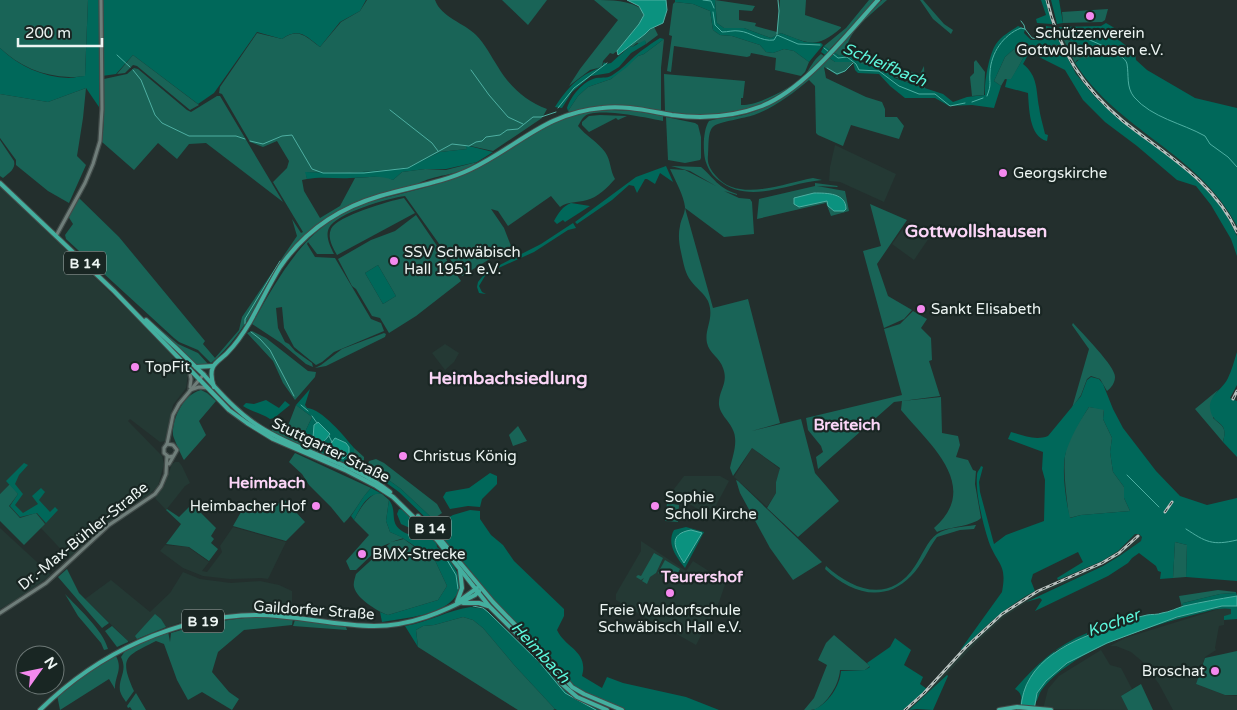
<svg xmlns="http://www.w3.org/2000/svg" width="1237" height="710" viewBox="0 0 1237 710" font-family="'Varela Round',sans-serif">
	<rect width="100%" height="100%" fill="#232f2d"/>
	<g fill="#243934">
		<polygon points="1053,27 1059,27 1075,63 1085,78 1099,94 1121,114 1180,158 1214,192 1237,226 1237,236 1227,216 1215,198 1199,180 1173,159 1122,121 1096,98 1076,74 1063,51"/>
		<polygon points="835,145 896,174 884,202 840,182 829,181 830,167"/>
		<polygon points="0,186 146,327 186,369 188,373 186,388 173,405 165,441 160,442 130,419 128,421 162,456 164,464 158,486 149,495 122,511 70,559 41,528 45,523 20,518 9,506 10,485 0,494"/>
		<polygon points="908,222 931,235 914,260 892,244"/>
		<polygon points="445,344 459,353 454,362 445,370 432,353"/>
		<polygon points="752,448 780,469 776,482 776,493 767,507 734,477"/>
		<polygon points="175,462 179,462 182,466 190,483 185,486 166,510 155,498 164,486 172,464"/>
		<polygon points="684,476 720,476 729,481 713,511 705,506 701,511 671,493"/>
		<polygon points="233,527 286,542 268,579 261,578 230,579 203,576 183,568 160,551 165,545 188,547 209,562 202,571 207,572 222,552 220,546"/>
		<polygon points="0,528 51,575 23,596 0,609"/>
		<polygon points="1135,534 1139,534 1142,538 1141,541 1121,555 1084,575 1039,594 1004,617 974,645 926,696 909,710 903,710 927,689 970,641 1001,614 1020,599 1102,561 1118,551"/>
		<polygon points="641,541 686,571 693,561 726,582 719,602 696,645 668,629 662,628 616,600 616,594 641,551"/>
		<polygon points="183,572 200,579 231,583 260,581 279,585 292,591 292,614 260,613 221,614 189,619 129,642 85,599 111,580 150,612 170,593"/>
		<polygon points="1222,608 1231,609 1231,615 1224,616 1224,625 1219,626 1215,648 1216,650 1205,657 1196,684 1225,695 1237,696 1237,710 1173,710 1159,684 1143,662 1131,652 1116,646 1110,646 1125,638"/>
		<polygon points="1101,650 1110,665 1121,668 1132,689 1121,696 1128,710 1043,709 1048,689 1059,676"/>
	</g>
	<g fill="#196457" fill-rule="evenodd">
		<path d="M0,0H88L85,76C79,76 74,78 69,77C42,76 19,66 0,48Z"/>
		<path d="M367,0H435C441,17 464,23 476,35C485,44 491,56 498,67C510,87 526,101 547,109L542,118L493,151L466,145L467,149L440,152L409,167L398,169L350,173L306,172L307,179L302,180L304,191L320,218L340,206L355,178L385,176L393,180L402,172L425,169L446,170L477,162C458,176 444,173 424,181C420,182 417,185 414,186C403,191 389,192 377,195C356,201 334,212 316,226C270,263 256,326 211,363L198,350L179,342L174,338L66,239L65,235L73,224L68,216L79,198L119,237L205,341L203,344L215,358L239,330L242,317L297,236L292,219L301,233L303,232L273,182L287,168L289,161L277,141L263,147L250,142L222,94L219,93L220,87L257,33L282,39C299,27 306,37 320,47L341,22L360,11Z"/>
		<polygon points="502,0 547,0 528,25"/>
		<path d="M594,0C611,0 630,0 643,10V19L617,51L613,54L610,53L603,61L602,67L590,70L569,86L580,69L618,20Z"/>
		<path d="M715,0L755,6L752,11L739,10V20L756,23L755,26L777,32L780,0H806L805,15L841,27V28C816,49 810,44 781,33L771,38L744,28H724L717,23Z"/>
		<polygon points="869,0 876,0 829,50 824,46 846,28"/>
		<path d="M882,0H887C874,12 845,33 847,51L840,56L833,52Z"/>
		<polygon points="920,0 923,0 944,24 953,30 951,34 933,19"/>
		<polygon points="675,2 693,4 710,11 713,30 720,35 732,36 760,45 766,52 773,53 784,49 794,51 809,62 805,72 801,76 775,70 776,58 751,53 750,56 747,57 674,46 671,72 667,71 672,36 669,35 673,4"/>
		<polygon points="1108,9 1105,20 1102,22 1063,23 1062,12"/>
		<path d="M654,27L658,35L646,44L645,41L639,44L637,43L632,47L630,46C637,40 646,31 654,27Z"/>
		<polygon points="1063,38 1083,45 1090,57 1086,59 1077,60 1075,63"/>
		<path d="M664,39L661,68V111C631,104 600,105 569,112L568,111L578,96L588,87L611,79L638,56L644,54Z"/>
		<polygon points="1056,44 1061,51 1046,56 1025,55 1011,80 1005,79 1001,86 994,81 1005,57 1014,49 1039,48"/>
		<path d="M821,54L824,56C775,108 735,121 665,112L664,74L745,81L743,98H741V105C757,106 791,88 804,76C810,69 813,60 821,54Z"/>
		<polygon points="133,55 199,105 190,110 137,66 133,65 125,73 117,74"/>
		<polygon points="858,56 872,62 920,74 924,66 925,89 861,64"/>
		<path d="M828,57L835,62H853L846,71L837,75L824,67L826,78L866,97L882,102L885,109V117H897L904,126L899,139L851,125L843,146L818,135L816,133L815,86L809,80C792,94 774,108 754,115C745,118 719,122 714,126C707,131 709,147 708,155C707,164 710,169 716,176C738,203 785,183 813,178L822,180C786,183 749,206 717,179C711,174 707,167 705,159C703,149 703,130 709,121C721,117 734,118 747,114C780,104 804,82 828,57Z"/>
		<polygon points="976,60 985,72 984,95 972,96 970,77 974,73 974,62"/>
		<polygon points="134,68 138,69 187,110 191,112 217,96 220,96 283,202 206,143 189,144 177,159 158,143 134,170 102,142 104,120 103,81 104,79 127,74"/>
		<polygon points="86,88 83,118 77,156 86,165 69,203 48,191 16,165 16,160 0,138 0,94 48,102"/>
		<path d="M611,110L635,111L663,116V121C648,118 597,107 585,116C582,118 580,123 578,126C586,136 598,142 605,152C611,160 610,171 615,179C608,187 597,198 587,200C576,203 569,201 560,207L551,196L508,226L498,211L491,209L504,228L511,246L462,276L405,196C389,198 336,213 329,228C325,236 330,246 334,254H317L308,242L307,244L315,257L335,258L371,319L381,323L384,331L334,352L322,362L316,365L294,347L284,328L282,307L276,308L278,328L285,342L289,344L295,351L312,363L313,367L306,364L281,343L252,324C282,271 310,218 373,201C405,192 440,186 470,171C504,155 533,127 570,116C583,112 597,111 611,110Z"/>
		<polygon points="600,115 627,116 618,120 616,118 589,132 582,125 582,122 589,116"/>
		<polygon points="666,117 695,123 698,125 701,137 701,158 700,160 685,163 668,160"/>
		<path d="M0,140L14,161C16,169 9,173 3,178L0,176Z"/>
		<path d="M671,166L701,167C714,178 718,188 737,194V195L724,191L739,198L750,199L752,202L754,234L724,237L685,208L713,308L748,299L780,423L752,431L801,419L815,473L839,501L798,537L767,508L776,493V482L780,468L752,448L733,476L730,468C733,455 739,440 732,428C728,420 720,414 719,405C718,390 729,384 723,368C720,358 709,353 707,343C704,328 715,319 708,301C704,293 696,288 691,281C685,274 683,261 681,252C679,244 678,234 680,226C681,219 685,214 685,207C684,196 675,180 670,169L685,170L716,186L690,171Z"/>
		<polygon points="815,183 838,186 837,187 817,186 845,191 849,211 831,216 826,203 757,219 759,199 815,186"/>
		<path d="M404,198L415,213L337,255C333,248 327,238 331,229C337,216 389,201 404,198Z"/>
		<polygon points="870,204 907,220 877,264 888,296 912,310 904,319 884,328 863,251 881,246"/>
		<path d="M416,215L461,281L416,316L389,333L380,318L372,316L356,289L352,286L338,259L371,240L395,231ZM378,265L396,296L383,304L365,273Z"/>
		<path d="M913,311L927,319L921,328L931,338L932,360L929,361L940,396L902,401L941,397L942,433L958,436L960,445L956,457L968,460L973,470L976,471L975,484L981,518C973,526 949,527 937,532L934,528C982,486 929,444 901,410L902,401L894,402L818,469L816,457L823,452L821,446L808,430L806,418L902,395L884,329L900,324Z"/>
		<path d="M1073,323C1081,332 1116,367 1115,377C1115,383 1111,388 1107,391L1100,379L1091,376L1087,379L1081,395L1072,408L1089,349L1072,325Z"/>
		<path d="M154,324L178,344L198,353L208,364C203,367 199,366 194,363Z"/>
		<polygon points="252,331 266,338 308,371 316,372 315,377 295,400 283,383 273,361 247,333"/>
		<polygon points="384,333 386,334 385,337 326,366 315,368 321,365 342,349"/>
		<path d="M201,390L207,393L216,401L199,421L206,435L184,460C182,457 173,437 173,435C172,418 184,394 201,390Z"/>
		<path d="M1218,390L1213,398V418C1223,427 1227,427 1223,442L1195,409Z"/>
		<polygon points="296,405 312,417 305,432 304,447 271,432 274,425 286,431"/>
		<path d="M1089,407L1104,409L1103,419L1112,438L1110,452L1113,472L1124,487V498L1130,511L1081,515L1069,518C1067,498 1063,476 1065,456C1067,438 1080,421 1089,407Z"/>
		<polygon points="518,426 527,441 513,446 509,435"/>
		<polygon points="354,448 364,457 364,461 355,469 346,466 354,453"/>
		<path d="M295,453L371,488C360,499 355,513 344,523L331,507L309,485L302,474L289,462Z"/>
		<polygon points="376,459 384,463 437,504 442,513 433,519 401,489 375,470 374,474 368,472 367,467 369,461"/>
		<polygon points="736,480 738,481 822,562 793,580 770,548 740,493"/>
		<polygon points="10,484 18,494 9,506 20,518 36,513 45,524 24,545 0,521 0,494"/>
		<path d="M376,493L382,494L389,500L386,521L390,532L404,538L391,542L404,539C411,545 418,548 424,555L432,554L447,586L438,600L388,615C377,611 357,599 354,587C353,583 355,578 356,574L390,543L380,547L356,570H350L346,561L369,535L354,520C359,510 366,499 376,493Z"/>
		<polygon points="283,498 305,522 286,541 233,526 241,512 253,499 273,510"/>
		<polygon points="667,503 679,505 678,522 665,521"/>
		<polygon points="192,504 216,528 211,536 214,539 211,543 218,549 209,561 189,547 166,544 181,524 166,510 167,509 179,517"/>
		<path d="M975,525H976L974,529L960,530L937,537C928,549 922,565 911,576C884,604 850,593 825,569L826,566C854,591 890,604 915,566C922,556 927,541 937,534C947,527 963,527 975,525Z"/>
		<polygon points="1175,542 1187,545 1186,577 1173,578"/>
		<polygon points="654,553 663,558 656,573 650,577 647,584 642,581 644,578 641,580 636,577 638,575 641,576"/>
		<polygon points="665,560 680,569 673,582 658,573"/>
		<polygon points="67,569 79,593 109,623 102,628 58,577"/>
		<polygon points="1218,590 1236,592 1236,593 1220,594 1183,603 1182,607 1179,596"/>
		<path d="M65,594C78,608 103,630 108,649L104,650L101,643L78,616Z"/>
		<polygon points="155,614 161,619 166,627 137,639 135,636"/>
		<path d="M264,617L293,619L292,625L244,630L218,652L212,672L229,692L239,699L232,710L202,692L188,700L177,680L164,644L156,641C127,656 118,656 134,691L126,702C124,699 121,695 120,691C118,678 128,671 121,657L125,651L168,631L170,642L171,633C201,624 232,618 264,617Z"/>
		<polygon points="463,617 473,620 483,628 515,666 555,709 553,710 518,710 418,647 416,630 423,626 434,625"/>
		<polygon points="295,620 346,627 347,630 293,626"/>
		<polygon points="112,626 128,641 128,642 117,647 105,631"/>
		<path d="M834,635L870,666L865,670H840C839,684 829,701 816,709C813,710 808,710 804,710L814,698L827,665L818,660L826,643Z"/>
		<polygon points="1237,651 1237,695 1225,695 1196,684 1205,658"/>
		<path d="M116,656C123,670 115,675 115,689L109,679L60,710L57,695L90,671Z"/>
		<polygon points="1141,684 1153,710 1128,710 1121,696"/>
		<polygon points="136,693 146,710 132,710 130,707 128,708 127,706"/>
	</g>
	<g fill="#00685a" fill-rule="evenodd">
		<path d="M88,0H100L99,107L86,88L48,102L0,94V48C19,66 42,77 69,78C74,78 79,76 85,76Z"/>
		<path d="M103,0H366L360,11L340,22L320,47C306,36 299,27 282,39L257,32L214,93L198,104L133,55L116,74L102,76Z"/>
		<polygon points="675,0 715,0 717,23 724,28 744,28 771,38 781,33 805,42 821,43 823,45 809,62 794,51 784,49 773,53 766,52 760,45 732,36 720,35 713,30 710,11 693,4 675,2"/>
		<polygon points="1041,0 1046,0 1052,24 1037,23 1036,19 1046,15"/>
		<polygon points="1051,0 1059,0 1063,23 1057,24"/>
		<path d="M1106,23L1118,30L1115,37L1135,53L1136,60L1147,70L1195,98L1237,108V226C1198,152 1118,131 1075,63L1082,57L1086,59L1089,57L1083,45L1063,38L1059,27L1101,26Z"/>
		<path d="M1018,26L1025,29L1024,33L1031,40H1040L1046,37V26L1052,27L1076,74L1096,98L1122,121L1190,172L1215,198L1227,216L1237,236V256L1231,239L1211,205L1196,186L1177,180L1137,146L1105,122L1083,100L1065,70L1039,57L1046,56L1060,52L1056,44L1039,48L1014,49L1005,57L994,81L1001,86L994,108L972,105L949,106L935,98H905L890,86L879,74L858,73L855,70L853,62H835L821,52L824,46L840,56L847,51L858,56L861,64C874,64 888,66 894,78L943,94L953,102L967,97L985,95C984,83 989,54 996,44C1001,36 1011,31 1018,26Z"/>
		<path d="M660,38L664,39L644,54L638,56L627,67L611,79L588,87L578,96L568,111L567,108C571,96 583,81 596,78C603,77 608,79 614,74C622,69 628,62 635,56C642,50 652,43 660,38Z"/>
		<path d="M645,40L646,44L631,53L619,67L609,73L591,76L572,92L562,108L555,107C568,87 579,75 602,67L604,62L606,64L611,63L630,46L632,47Z"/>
		<path d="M1025,55H1028L1023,64C1038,76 1036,90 1039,107C1040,116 1043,125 1045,134L1048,135L1047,141C1029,137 1029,107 1028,93L1005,87L1007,79H1011Z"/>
		<path d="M465,145L493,152L477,162L446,169H425L402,172L393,180C379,174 365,178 350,178C336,179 322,176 307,179L305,172L350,173L398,169L409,167L440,152L467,149Z"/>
		<polygon points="666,166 673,182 660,173 655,184 647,179 645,179 637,193 634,186 629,185 612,200 577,224 575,222 636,177"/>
		<path d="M571,203L590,206L565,222L563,220L557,224L554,221C559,212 562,207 571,203Z"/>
		<polygon points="573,223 576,228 568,230 534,252 492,271 485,276 479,286 482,292 486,294 479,293 477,287 478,282 486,272 541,244"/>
		<polygon points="378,265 396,296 383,304 365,273"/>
		<path d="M1237,352V385L1230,398L1237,401V457L1223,442C1230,419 1212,427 1210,408C1209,395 1223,389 1228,378C1232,370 1234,361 1237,352Z"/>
		<path d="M1091,377L1099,379L1103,384L1113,409L1123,428L1156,471L1180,496L1207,505L1237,498V581L1186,577L1187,545L1175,542L1173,578L1160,579L1161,572L1158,571L1156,566L1139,553L1132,558L1128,563L1108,576L1035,611L1042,600L1040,598L1026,602L1103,566L1121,555L1141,541L1142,537L1139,534H1135L1118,551L1102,561L1058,580L1057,578L1083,562L1078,552L1033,574L1031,581L1035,591C1008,605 983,627 962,651L961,649L1002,592C1007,565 999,566 990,545C984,529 975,492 977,476C977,471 979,471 981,466L983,467L979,482L980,492L994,544L1006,535L1044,521L1045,480L1042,469L1043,452L1008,439L1011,432C1023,435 1035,441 1048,436L1081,396L1087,380ZM1089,407L1104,410L1103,419L1112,438L1110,452L1113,472L1124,487V498L1130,511L1081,515L1070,518C1066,501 1061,469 1066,452C1071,436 1080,421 1089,407Z"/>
		<path d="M310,389L305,405L307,408C322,409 344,436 354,448V453L346,466L304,447L305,432L312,417L296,405Z"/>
		<path d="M266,400L279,408L285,401L290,405L274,418L270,419C261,413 252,412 243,406L246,403L254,404Z"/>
		<polygon points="24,463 28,465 19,475 15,484 23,494 15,505 23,513 38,504 32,496 41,488 45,492 39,500 50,512 55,507 58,510 46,523 37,513 20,517 10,506 18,494 6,481"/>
		<polygon points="375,470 401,489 433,519 429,521 399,492 374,474"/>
		<polygon points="490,473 497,476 497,484 482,499 480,507 468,506 450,509 443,497 446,492 469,488"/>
		<path d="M371,488L382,494C368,492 360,508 354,520L351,516L364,496Z"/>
		<path d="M389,500C399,513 386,525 408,534L425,530L436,540L437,547C477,583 461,608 413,617C403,619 392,620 382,622L380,612L388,615L438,600L447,586L432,554L424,555L418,552L419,549L401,537L390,532L386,521Z"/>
		<polygon points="399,509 404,510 420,526 410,528 401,524 397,514"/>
		<path d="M470,510L480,511V519L491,535L503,545L514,561L564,609V616L557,630C565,648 589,651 582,676L602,688L607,677L623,683L686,697L719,710H625L577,688L570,683L548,654L506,614L460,558L431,527L453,515Z"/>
		<path d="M686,527L704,532L685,568C677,558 666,544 674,530Z"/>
		<polygon points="1236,592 1237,596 1182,607 1183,603 1220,594 1235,593"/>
		<path d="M1222,606H1237V619L1224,620V616L1231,614V609C1220,607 1209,611 1197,614C1158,624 1102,641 1069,665C1058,672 1048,681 1041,691C1038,696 1038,701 1034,704C1037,686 1052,673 1067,663C1074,658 1083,655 1091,651C1132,630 1177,616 1222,606Z"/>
		<path d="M471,607L485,609L546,669L569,695L599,710H557L555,709L515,666L483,628L473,620L463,617L434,625L423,626L416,630L418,647L405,626C429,622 448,610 471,607Z"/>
		<path d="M1087,633V635L1055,651L1022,701L1021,705H1020C1022,698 1022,693 1015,689C1036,665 1057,645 1087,633Z"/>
		<path d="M895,638L911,650L904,665L923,677L920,684L927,689L903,710H813C828,704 840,686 841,671L865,670L870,667L867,663L890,647Z"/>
		<polygon points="947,675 948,676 933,710 917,709 909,710"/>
	</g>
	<g fill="#0b927f" stroke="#4eafa2">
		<polygon points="627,0 666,0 667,10 663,23 650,29 645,34 618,55 617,51 639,24 644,15 639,6"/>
		<path d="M814,193C827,193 846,193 846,209L844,211H834L828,206L827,201L799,207L794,204V198Z"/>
		<path d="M318,422L330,434C324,442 320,448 313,438L314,425Z"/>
		<polygon points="335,438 346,443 349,447 349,453 343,459 326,450"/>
		<path d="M691,530L702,533L684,563C674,548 668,534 691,530Z"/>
		<path d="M1237,596V606H1222L1177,617L1107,643L1067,663L1046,681L1037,693L1034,710H1021C1022,660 1074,639 1114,626C1125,622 1136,617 1147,615C1152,614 1157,615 1162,613C1170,612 1177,608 1184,606C1202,602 1219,599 1237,596Z"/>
	</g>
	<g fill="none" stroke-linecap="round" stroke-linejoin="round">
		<g stroke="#4eafa2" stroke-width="1">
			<polyline points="703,0 711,1 714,8"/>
			<path d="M713,12L715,25L722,32C728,32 734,30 739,31C751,32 761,42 774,40L777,35L798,44L820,45"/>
			<polyline points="1021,21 1024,25 1025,29"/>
			<path d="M1067,32C1079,35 1126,53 1127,64C1129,75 1126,87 1134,97C1152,118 1182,123 1205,136L1210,144L1228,157L1237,167"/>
			<polyline points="777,34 779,11 778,0"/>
			<polyline points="824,48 829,52"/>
			<polyline points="833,54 838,58 847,57 856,64 859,70 879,71 899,86 919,94 935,94 950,106 965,103"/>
			<polyline points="117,55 130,67"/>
			<polyline points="827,68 837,74 845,71 853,63"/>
			<polyline points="133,70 141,80 155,115 162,123 189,136 236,136 245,139"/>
			<polyline points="471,70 489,95 508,117 523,124"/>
			<path d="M987,96C992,83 989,84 990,72C991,53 1003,35 1021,28L1025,29L1032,38L1038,39L1050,34"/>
			<polyline points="972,102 983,98"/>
			<polyline points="558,108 574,88 607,63"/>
			<polyline points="390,110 432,143 438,151"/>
			<polyline points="250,141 263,144 282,136 292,135 312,169 323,173 364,173 408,168 452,144 469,146 476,142 482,141 486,137 500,135 507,130 518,129 533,117 541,117 556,112"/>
			<polyline points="245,324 245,319 280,261"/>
			<polyline points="251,332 260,339 270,350 294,396"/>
			<polyline points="301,405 308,411"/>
			<polyline points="312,416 317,423"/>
			<polyline points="329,436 332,442"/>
			<polyline points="1127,475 1159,507"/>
			<path d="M1186,529C1206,542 1212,546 1237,540"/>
			<polyline points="447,560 456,575 458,589"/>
			<polyline points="473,606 483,608 488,612 540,663 565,693 596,710"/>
		</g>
		<g stroke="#424c4a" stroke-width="5.5">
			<g id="minor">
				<polyline points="56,236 85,183 93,164 100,141 102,109 101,0"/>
				<polyline points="189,369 191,379 190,387"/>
				<polyline points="190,390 199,387 208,388"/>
				<polyline points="167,444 173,415 179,404 204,374"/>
				<polyline points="169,464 177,450 173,445 167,444 164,448 164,453 169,457 173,456"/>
				<polyline points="0,613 46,583 109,525 155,494 161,486 166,474 167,456"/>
			</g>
		</g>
		<g stroke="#424c4a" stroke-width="6">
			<g id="major">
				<polyline points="0,183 114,291 229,410 247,423 273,439 347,471 376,486 393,497 437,540 489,606 548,665 562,684 577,697 607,710"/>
				<path d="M146,320C166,338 185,356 204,375C221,394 238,413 260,427C300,453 352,462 390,492"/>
				<polyline points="196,367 213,366"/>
				<path d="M214,387C212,381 210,373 213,367C216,361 224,357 228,352C237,343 244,332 250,322C260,304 269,285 280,267C304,232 339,208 380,196C410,187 442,183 471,169C519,146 545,113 602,108C625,105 648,111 672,115C702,119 733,117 762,106C805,89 847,34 878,0"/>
				<polyline points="418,516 436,534 493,602 553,664 572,687 584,694 622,710"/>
				<polyline points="459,601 477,588"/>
				<polyline points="457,602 462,588 460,570"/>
				<polyline points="463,603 479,603 488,606"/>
				<path d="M40,710C98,653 175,616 257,615C297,615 335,626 374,626C411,626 443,612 475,595L479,591"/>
				<polyline points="999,710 1017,707 1051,710"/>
			</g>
		</g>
		<use href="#minor" stroke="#6f7e7a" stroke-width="3"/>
		<use href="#major" stroke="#44af9f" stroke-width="4"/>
		<g stroke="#b8c1bf" stroke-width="3">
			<g id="rail">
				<path d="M1047,0C1058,49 1084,89 1123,121C1166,155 1214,181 1237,232"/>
				<polyline points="1233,399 1237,391"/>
				<polyline points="1165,512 1172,502"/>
				<polyline points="905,710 924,693 966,647 1002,614 1038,591 1102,563 1119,553 1138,536"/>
			</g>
		</g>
		<use href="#rail" stroke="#192623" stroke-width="1" stroke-dasharray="4" stroke-linecap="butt"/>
	</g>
	<g fill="#f589ef" stroke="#192623" stroke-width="2">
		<circle cx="1090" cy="16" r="5"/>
		<circle cx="1003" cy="173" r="5"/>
		<circle cx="394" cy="261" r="5"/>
		<circle cx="921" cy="309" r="5"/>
		<circle cx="135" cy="367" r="5"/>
		<circle cx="403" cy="456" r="5"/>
		<circle cx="316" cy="506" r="5"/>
		<circle cx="655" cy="506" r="5"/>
		<circle cx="362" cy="554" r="5"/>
		<circle cx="670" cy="593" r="5"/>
		<circle cx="1215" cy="671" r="5"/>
	</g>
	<g text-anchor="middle" stroke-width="4.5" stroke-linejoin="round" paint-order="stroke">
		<g fill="#192623" stroke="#adb6b4" stroke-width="1">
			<rect x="64" y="251.5" width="42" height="23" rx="4"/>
			<rect x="409" y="516.5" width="42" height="23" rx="4"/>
			<rect x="182" y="609.5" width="42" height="23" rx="4"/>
		</g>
		<g font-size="14" font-weight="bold" fill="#ecf4f2">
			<text x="85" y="268">B 14</text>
			<text x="430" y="533">B 14</text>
			<text x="203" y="626">B 19</text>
		</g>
		<g font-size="15" fill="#ecf4f2" stroke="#192623" text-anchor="start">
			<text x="1090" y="38" text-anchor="middle">Schützenverein<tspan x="1090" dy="17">Gottwollshausen e.V.</tspan></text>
			<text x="1013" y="178">Georgskirche</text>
			<text x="404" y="257">SSV Schwäbisch<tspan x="404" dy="17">Hall 1951 e.V.</tspan></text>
			<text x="931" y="314">Sankt Elisabeth</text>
			<text x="145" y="372">TopFit</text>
			<text x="413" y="461">Christus König</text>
			<text x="665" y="502">Sophie<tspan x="665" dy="17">Scholl Kirche</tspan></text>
			<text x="306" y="511" text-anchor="end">Heimbacher Hof</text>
			<text x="372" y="559">BMX-Strecke</text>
			<text x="670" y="615" text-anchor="middle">Freie Waldorfschule<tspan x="670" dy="17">Schwäbisch Hall e.V.</tspan></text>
			<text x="1205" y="676" text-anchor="end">Broschat</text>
		</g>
		<g font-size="15" fill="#ecf4f2" stroke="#192623">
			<text transform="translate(331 450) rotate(26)" y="5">Stuttgarter Straße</text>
			<text transform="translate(83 536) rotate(-39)" y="5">Dr.-Max-Bühler-Straße</text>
			<text transform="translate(314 610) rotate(4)" y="5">Gaildorfer Straße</text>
		</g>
		<g font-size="16" font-style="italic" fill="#5df8dd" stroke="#192623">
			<text transform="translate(885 64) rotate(23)" y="6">Schleifbach</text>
			<text transform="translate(1113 622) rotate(-19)" y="6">Kocher</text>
			<text transform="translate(541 652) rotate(47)" y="6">Heimbach</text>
		</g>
		<g font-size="16" font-weight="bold" fill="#fbd5f7" stroke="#192623">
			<text x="847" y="430">Breiteich</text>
			<text x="267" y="488">Heimbach</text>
			<text x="702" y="582">Teurershof</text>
		</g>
		<g font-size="18" font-weight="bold" fill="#fbd5f7" stroke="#192623">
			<text x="976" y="237">Gottwollshausen</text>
			<text x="508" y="384">Heimbachsiedlung</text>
		</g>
	</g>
	<g transform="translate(40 670) rotate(57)"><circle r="24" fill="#192623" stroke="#6d7876"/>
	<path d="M0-4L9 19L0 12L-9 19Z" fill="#f589ef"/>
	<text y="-8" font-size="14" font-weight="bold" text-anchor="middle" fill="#ecf4f2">N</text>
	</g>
	<path d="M18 38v8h84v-8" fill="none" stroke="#ecf4f2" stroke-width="2.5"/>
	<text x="25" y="38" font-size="15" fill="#ecf4f2" stroke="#192623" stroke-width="4" paint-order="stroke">200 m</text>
</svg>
